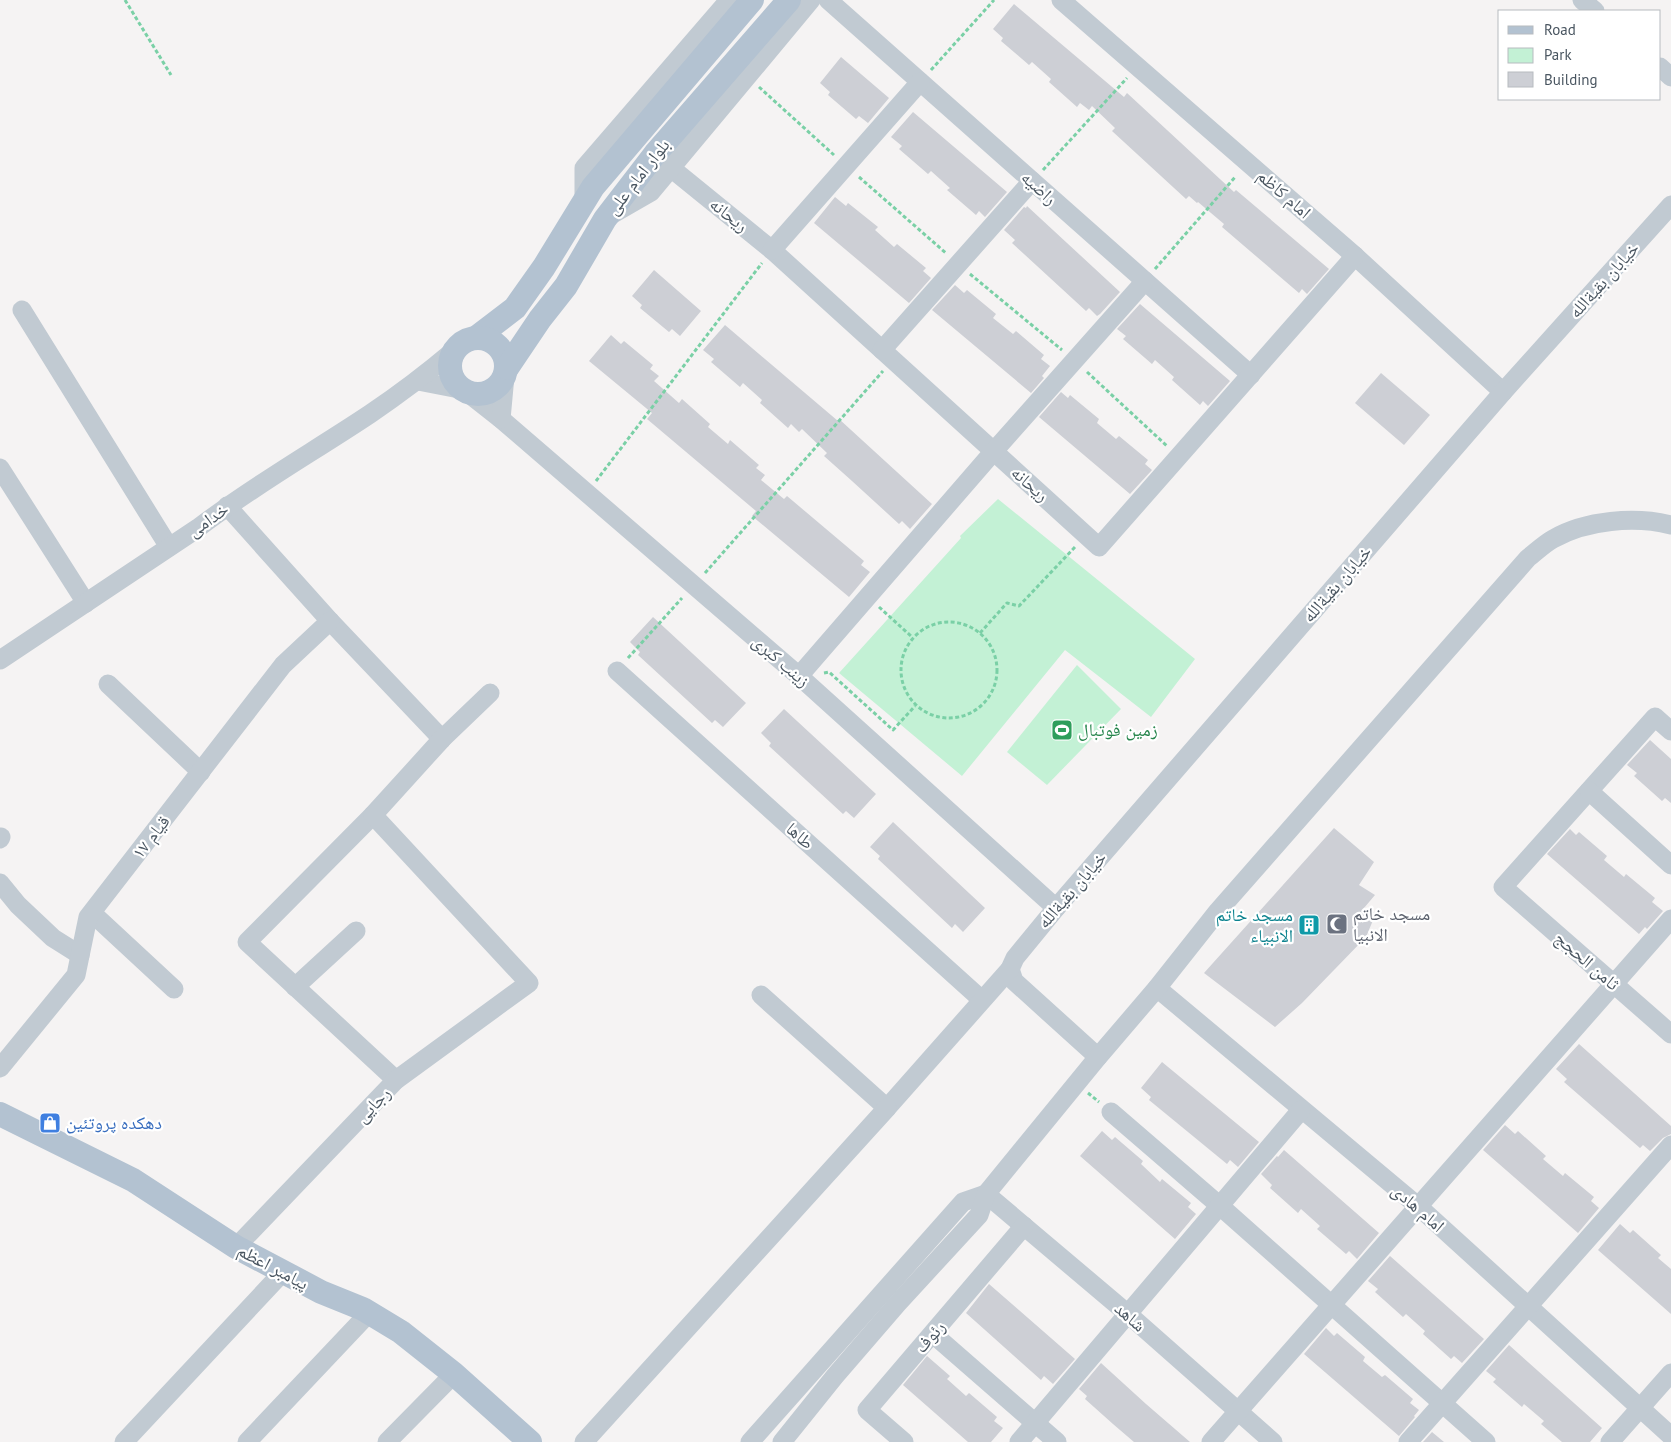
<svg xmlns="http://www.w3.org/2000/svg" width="1671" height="1442" viewBox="0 0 1671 1442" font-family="'PT Sans','Noto Naskh Arabic',sans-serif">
	<rect width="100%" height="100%" fill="#f5f3f3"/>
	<g fill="#c3f1d5">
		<polygon points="998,499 1195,659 1151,717 1065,650 962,776 839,673 961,538 960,536"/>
		<polygon points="1077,665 1121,709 1047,785 1007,752"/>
	</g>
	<g fill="#cdcfd5">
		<polygon points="1014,4 1124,97 1127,93 1234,192 1236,190 1329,269 1307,294 1302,289 1299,293 1222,227 1224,224 1198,202 1197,203 1189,196 1186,199 1112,131 1115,128 1092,106 1089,110 1080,103 1077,107 1049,82 1051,79 1032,62 1029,65 1001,41 1003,38 993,29"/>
		<polygon points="841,57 889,98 868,123 859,116 856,119 828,95 830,92 820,83"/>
		<polygon points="913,112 1007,192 985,217 979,211 976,215 947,190 950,188 931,171 928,174 899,149 902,146 891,137"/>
		<polygon points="835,197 846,206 848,203 878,227 875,230 894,247 897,244 926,268 923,271 931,278 909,303 814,223"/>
		<polygon points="1027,206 1120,292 1100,314 1097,316 1089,308 1086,311 1012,243 1015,240 1004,230 1024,207 1026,208"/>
		<polygon points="654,270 701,311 680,336 672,329 669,332 640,308 642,305 632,296"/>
		<polygon points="955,285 964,293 967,290 996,314 993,318 1013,334 1016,331 1044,355 1041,359 1050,366 1042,376 1044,378 1031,393 932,310"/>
		<polygon points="1140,304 1230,381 1208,406 1203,401 1200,405 1172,380 1174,377 1155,360 1152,364 1123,339 1126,336 1117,329"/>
		<polygon points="725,325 838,421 839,419 932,504 910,529 902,521 899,524 852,481 824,456 827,453 802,429 799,432 791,424 788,428 760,403 762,400 743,383 740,387 711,362 714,359 703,350"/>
		<polygon points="611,335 621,344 624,341 653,365 650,369 659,376 654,381 679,403 682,399 710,424 708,427 728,444 730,440 759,465 756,468 765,475 761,480 784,499 787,496 864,561 861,565 870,572 849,597 752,516 756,511 647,419 652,413 589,361"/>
		<polygon points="1381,373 1430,415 1404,445 1355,403"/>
		<polygon points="1061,392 1068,398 1070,395 1099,419 1097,423 1116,439 1119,436 1148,460 1145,464 1152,470 1130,494 1039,417"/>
		<polygon points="653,617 746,703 723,727 715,720 712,723 638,655 640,652 630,642"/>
		<polygon points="784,709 876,794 854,818 846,811 843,814 769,746 771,743 761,733"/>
		<polygon points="1650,740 1671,759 1671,803 1665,798 1662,801 1634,776 1637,773 1627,765"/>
		<polygon points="893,822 985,908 963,932 955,924 952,928 878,859 880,856 870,847"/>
		<polygon points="1334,828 1374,862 1359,885 1375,895 1364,908 1376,913 1366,937 1302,1003 1275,1027 1204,973"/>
		<polygon points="1570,829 1576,835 1579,832 1607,856 1604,860 1624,877 1626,874 1655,898 1652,902 1663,911 1647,929 1645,927 1639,934 1547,854"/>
		<polygon points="1579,1044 1671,1126 1671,1134 1663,1138 1650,1151 1643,1145 1640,1148 1564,1082 1567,1079 1556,1069"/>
		<polygon points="1162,1062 1259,1142 1238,1167 1230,1160 1227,1164 1149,1100 1151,1097 1141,1088"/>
		<polygon points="1505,1125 1515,1134 1518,1131 1546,1156 1543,1159 1563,1176 1565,1173 1594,1197 1591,1201 1599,1208 1578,1233 1483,1150"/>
		<polygon points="1102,1131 1112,1140 1115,1137 1143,1161 1141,1164 1160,1182 1162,1179 1191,1203 1188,1207 1196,1214 1175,1239 1080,1156"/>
		<polygon points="1284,1150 1379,1233 1357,1259 1349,1251 1346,1254 1317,1229 1320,1226 1301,1209 1298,1213 1270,1188 1272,1185 1261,1174 1277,1156 1278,1157"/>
		<polygon points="1620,1224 1630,1233 1633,1230 1661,1255 1658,1258 1671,1269 1671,1314 1598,1250"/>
		<polygon points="1390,1256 1484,1339 1462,1363 1454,1356 1451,1359 1423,1334 1425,1331 1406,1314 1403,1317 1375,1292 1378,1289 1368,1281"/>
		<polygon points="989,1284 1075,1359 1053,1384 1044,1376 1041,1380 966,1313"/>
		<polygon points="1326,1328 1334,1336 1337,1333 1365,1357 1363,1361 1382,1377 1385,1375 1413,1399 1410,1403 1419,1410 1414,1416 1415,1417 1399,1436 1304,1354"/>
		<polygon points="1509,1345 1602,1428 1590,1442 1562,1442 1541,1424 1544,1421 1524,1404 1522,1407 1493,1382 1496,1379 1486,1371"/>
		<polygon points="927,1356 950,1376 947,1379 966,1396 969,1393 997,1417 994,1421 1003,1428 991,1442 968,1442 903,1385"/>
		<polygon points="1101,1363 1146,1404 1190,1442 1134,1442 1113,1424 1085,1399 1087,1396 1079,1389"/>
		<polygon points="1432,1432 1444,1442 1423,1442"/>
	</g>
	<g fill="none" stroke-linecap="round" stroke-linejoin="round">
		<g stroke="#7ad0a6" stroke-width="3" stroke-dasharray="4 2.5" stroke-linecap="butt">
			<polyline points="125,0 171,75"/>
			<polyline points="931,70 994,0"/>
			<polyline points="759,87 834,155"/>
			<polyline points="1043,170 1127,78"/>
			<polyline points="859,177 947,254"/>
			<polyline points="1155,269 1236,176"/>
			<polyline points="970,274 1062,350"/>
			<polyline points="1087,372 1167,446"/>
			<polyline points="596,481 762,263"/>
			<polyline points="705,573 883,371"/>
			<polyline points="879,607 912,637"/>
			<circle cx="949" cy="670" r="48"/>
			<polyline points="980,633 1007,603 1019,606 1075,547"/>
			<polyline points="628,658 682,598"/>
			<polyline points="824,673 829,672 893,730 915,706"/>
			<polyline points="1088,1093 1099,1102"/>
		</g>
		<g stroke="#c1cad2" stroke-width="19">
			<polyline points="828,0 1251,375"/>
			<polyline points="1061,0 1355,256 1503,392"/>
			<polyline points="1582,0 1595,11"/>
			<polyline points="1660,67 1671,77"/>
			<polyline points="671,168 772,250 1099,547 1355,256"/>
			<polyline points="584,201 584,168 729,0"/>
			<polyline points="611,215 651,192 811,0"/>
			<polyline points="772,250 920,82"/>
			<polyline points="22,310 169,547"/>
			<polyline points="882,350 1032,181"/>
			<polyline points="418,381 459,389"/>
			<polyline points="468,393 501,419 799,676 1056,908"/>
			<polyline points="501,419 505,376"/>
			<polyline points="0,468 86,603"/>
			<polyline points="227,506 330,621 442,739"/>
			<path d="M0,660L198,528C253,486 313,452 370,414C398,395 426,374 452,352"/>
			<polyline points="617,671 982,1000"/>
			<polyline points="799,676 994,451 1145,281"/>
			<polyline points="108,684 201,772"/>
			<polyline points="1671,731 1655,717 1503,887 1671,1034"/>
			<polyline points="1589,791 1671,865"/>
			<polyline points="373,815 247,942 396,1080"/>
			<polyline points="0,839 1,837"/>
			<polyline points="0,883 18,905 53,938 80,955"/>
			<polyline points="92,913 174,989"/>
			<polyline points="1010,969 1014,981 1098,1057"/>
			<polyline points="295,987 356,931"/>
			<polyline points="1157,988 1419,1207 1671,1436"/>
			<polyline points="761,995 887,1108 1010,969 1015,958 1056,908 1503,392 1671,205"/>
			<polyline points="0,1068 76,975 88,917 283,665 330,621"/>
			<polyline points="1111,1112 1220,1206 1486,1442"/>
			<polyline points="986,1194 1128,1314 1273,1442"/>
			<polyline points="236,1247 396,1080 529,983 373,815 442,739 490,693"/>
			<polyline points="933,1334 1057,1442"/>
			<polyline points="124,1442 282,1273"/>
			<polyline points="247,1442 369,1313"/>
			<polyline points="387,1442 454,1374"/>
			<polyline points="584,1442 887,1108"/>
			<polyline points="750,1442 963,1202 986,1194"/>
			<path d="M782,1442L835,1376L898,1303L979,1215L986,1194L1098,1057L1157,988L1218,911L1528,558C1536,552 1544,544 1553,539C1586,520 1635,516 1671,525"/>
			<polyline points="904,1442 867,1410 1024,1226"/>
			<polyline points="1019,1442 1301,1110"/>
			<polyline points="1211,1442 1671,919"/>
			<polyline points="1408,1442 1671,1145"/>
			<polyline points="1610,1442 1671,1373"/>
		</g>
		<g stroke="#b3c2d1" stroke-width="24">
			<polyline points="477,337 515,308 544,267 593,187 752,0"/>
			<circle cx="478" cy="366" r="28"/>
			<polyline points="507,368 540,319 566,286 605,219 655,154 789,0"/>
			<polyline points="0,1114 133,1180 236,1247 321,1292 363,1309 401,1332 454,1374 530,1442"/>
		</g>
	</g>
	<defs>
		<g id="stadium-square" transform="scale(1.125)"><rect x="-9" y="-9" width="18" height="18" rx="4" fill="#2e9e5b" stroke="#fff"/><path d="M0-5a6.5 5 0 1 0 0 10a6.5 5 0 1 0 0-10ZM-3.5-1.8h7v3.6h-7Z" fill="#fff"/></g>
		<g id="mosque-square" transform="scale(1.125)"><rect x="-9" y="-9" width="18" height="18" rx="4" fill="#6b7280" stroke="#fff"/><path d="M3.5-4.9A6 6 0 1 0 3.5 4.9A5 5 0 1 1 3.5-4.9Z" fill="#fff"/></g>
		<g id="building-square" transform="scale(1.125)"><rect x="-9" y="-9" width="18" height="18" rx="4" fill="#0f9aa8" stroke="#fff"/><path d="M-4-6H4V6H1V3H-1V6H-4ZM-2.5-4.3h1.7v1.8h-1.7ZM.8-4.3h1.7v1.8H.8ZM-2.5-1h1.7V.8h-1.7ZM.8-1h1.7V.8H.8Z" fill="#fff"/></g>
		<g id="shop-square" transform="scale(1.125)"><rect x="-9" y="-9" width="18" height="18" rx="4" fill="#3f7fe0" stroke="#fff"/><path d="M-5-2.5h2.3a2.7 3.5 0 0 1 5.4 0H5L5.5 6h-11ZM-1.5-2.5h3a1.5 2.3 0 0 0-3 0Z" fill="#fff"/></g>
	</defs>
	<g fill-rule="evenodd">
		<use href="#stadium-square" x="1062" y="730"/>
		<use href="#mosque-square" x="1337" y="924"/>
		<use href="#building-square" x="1309" y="925"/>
		<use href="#shop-square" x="50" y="1123"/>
	</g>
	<g text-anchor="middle" stroke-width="4.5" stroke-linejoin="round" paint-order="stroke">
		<g font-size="18" fill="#4a5661" stroke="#fff">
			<text transform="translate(638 177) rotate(-52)" y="6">بلوار امام علی</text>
			<text transform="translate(1039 188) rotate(42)" y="6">راضیه</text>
			<text transform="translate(1284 194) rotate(41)" y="6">امام کاظم</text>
			<text transform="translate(729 215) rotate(39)" y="6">ریحانه</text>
			<text transform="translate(1604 280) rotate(-48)" y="6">خیابان بقیةالله</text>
			<text transform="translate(1030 484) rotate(42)" y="6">ریحانه</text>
			<text transform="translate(208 520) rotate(-35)" y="6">خدامی</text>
			<text transform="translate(1337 584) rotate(-49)" y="6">خیابان بقیةالله</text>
			<text transform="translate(781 661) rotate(41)" y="6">زینب کبری</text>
			<text transform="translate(800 836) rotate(42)" y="6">طاها</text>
			<text transform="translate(151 837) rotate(-52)" y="6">قیام ۱۷</text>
			<text transform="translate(1072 890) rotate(-49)" y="6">خیابان بقیةالله</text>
			<text transform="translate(1587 961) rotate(41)" y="6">ثامن الحجج</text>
			<text transform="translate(373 1105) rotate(-46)" y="6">رجایی</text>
			<text transform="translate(1418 1208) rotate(41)" y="6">امام هادی</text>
			<text transform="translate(273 1267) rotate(28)" y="6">پیامبر اعظم</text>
			<text transform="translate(1130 1317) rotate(41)" y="6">شاهد</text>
			<text transform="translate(930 1337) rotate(-49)" y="6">رئوف</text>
		</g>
		<g font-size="18" fill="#27864d" stroke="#fff" text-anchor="start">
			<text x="1078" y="736">زمین فوتبال</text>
		</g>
		<g font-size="18" fill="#5b616d" stroke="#fff" text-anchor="start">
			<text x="1353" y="920">مسجد خاتم<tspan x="1353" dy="21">الانبیا</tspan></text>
		</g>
		<g font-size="18" fill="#0d838f" stroke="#fff" text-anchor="end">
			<text x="1293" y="921">مسجد خاتم<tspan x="1293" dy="21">الانبیاء</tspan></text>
		</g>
		<g font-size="18" fill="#366cbe" stroke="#fff" text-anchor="start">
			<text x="66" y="1129">دهکده پروتئین</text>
		</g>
	</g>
	<rect x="1498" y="10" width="162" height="90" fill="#ffffff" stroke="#b7bbc0"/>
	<rect x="1508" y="26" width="25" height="8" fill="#b3c2d1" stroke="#b7bbc0"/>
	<text x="1544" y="35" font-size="15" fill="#4a5661">Road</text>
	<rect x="1508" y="48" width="25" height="15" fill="#c3f1d5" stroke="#b7bbc0"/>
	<text x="1544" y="60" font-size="15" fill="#4a5661">Park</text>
	<rect x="1508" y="72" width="25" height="15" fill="#cdcfd5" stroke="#b7bbc0"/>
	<text x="1544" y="85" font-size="15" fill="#4a5661">Building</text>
</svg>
